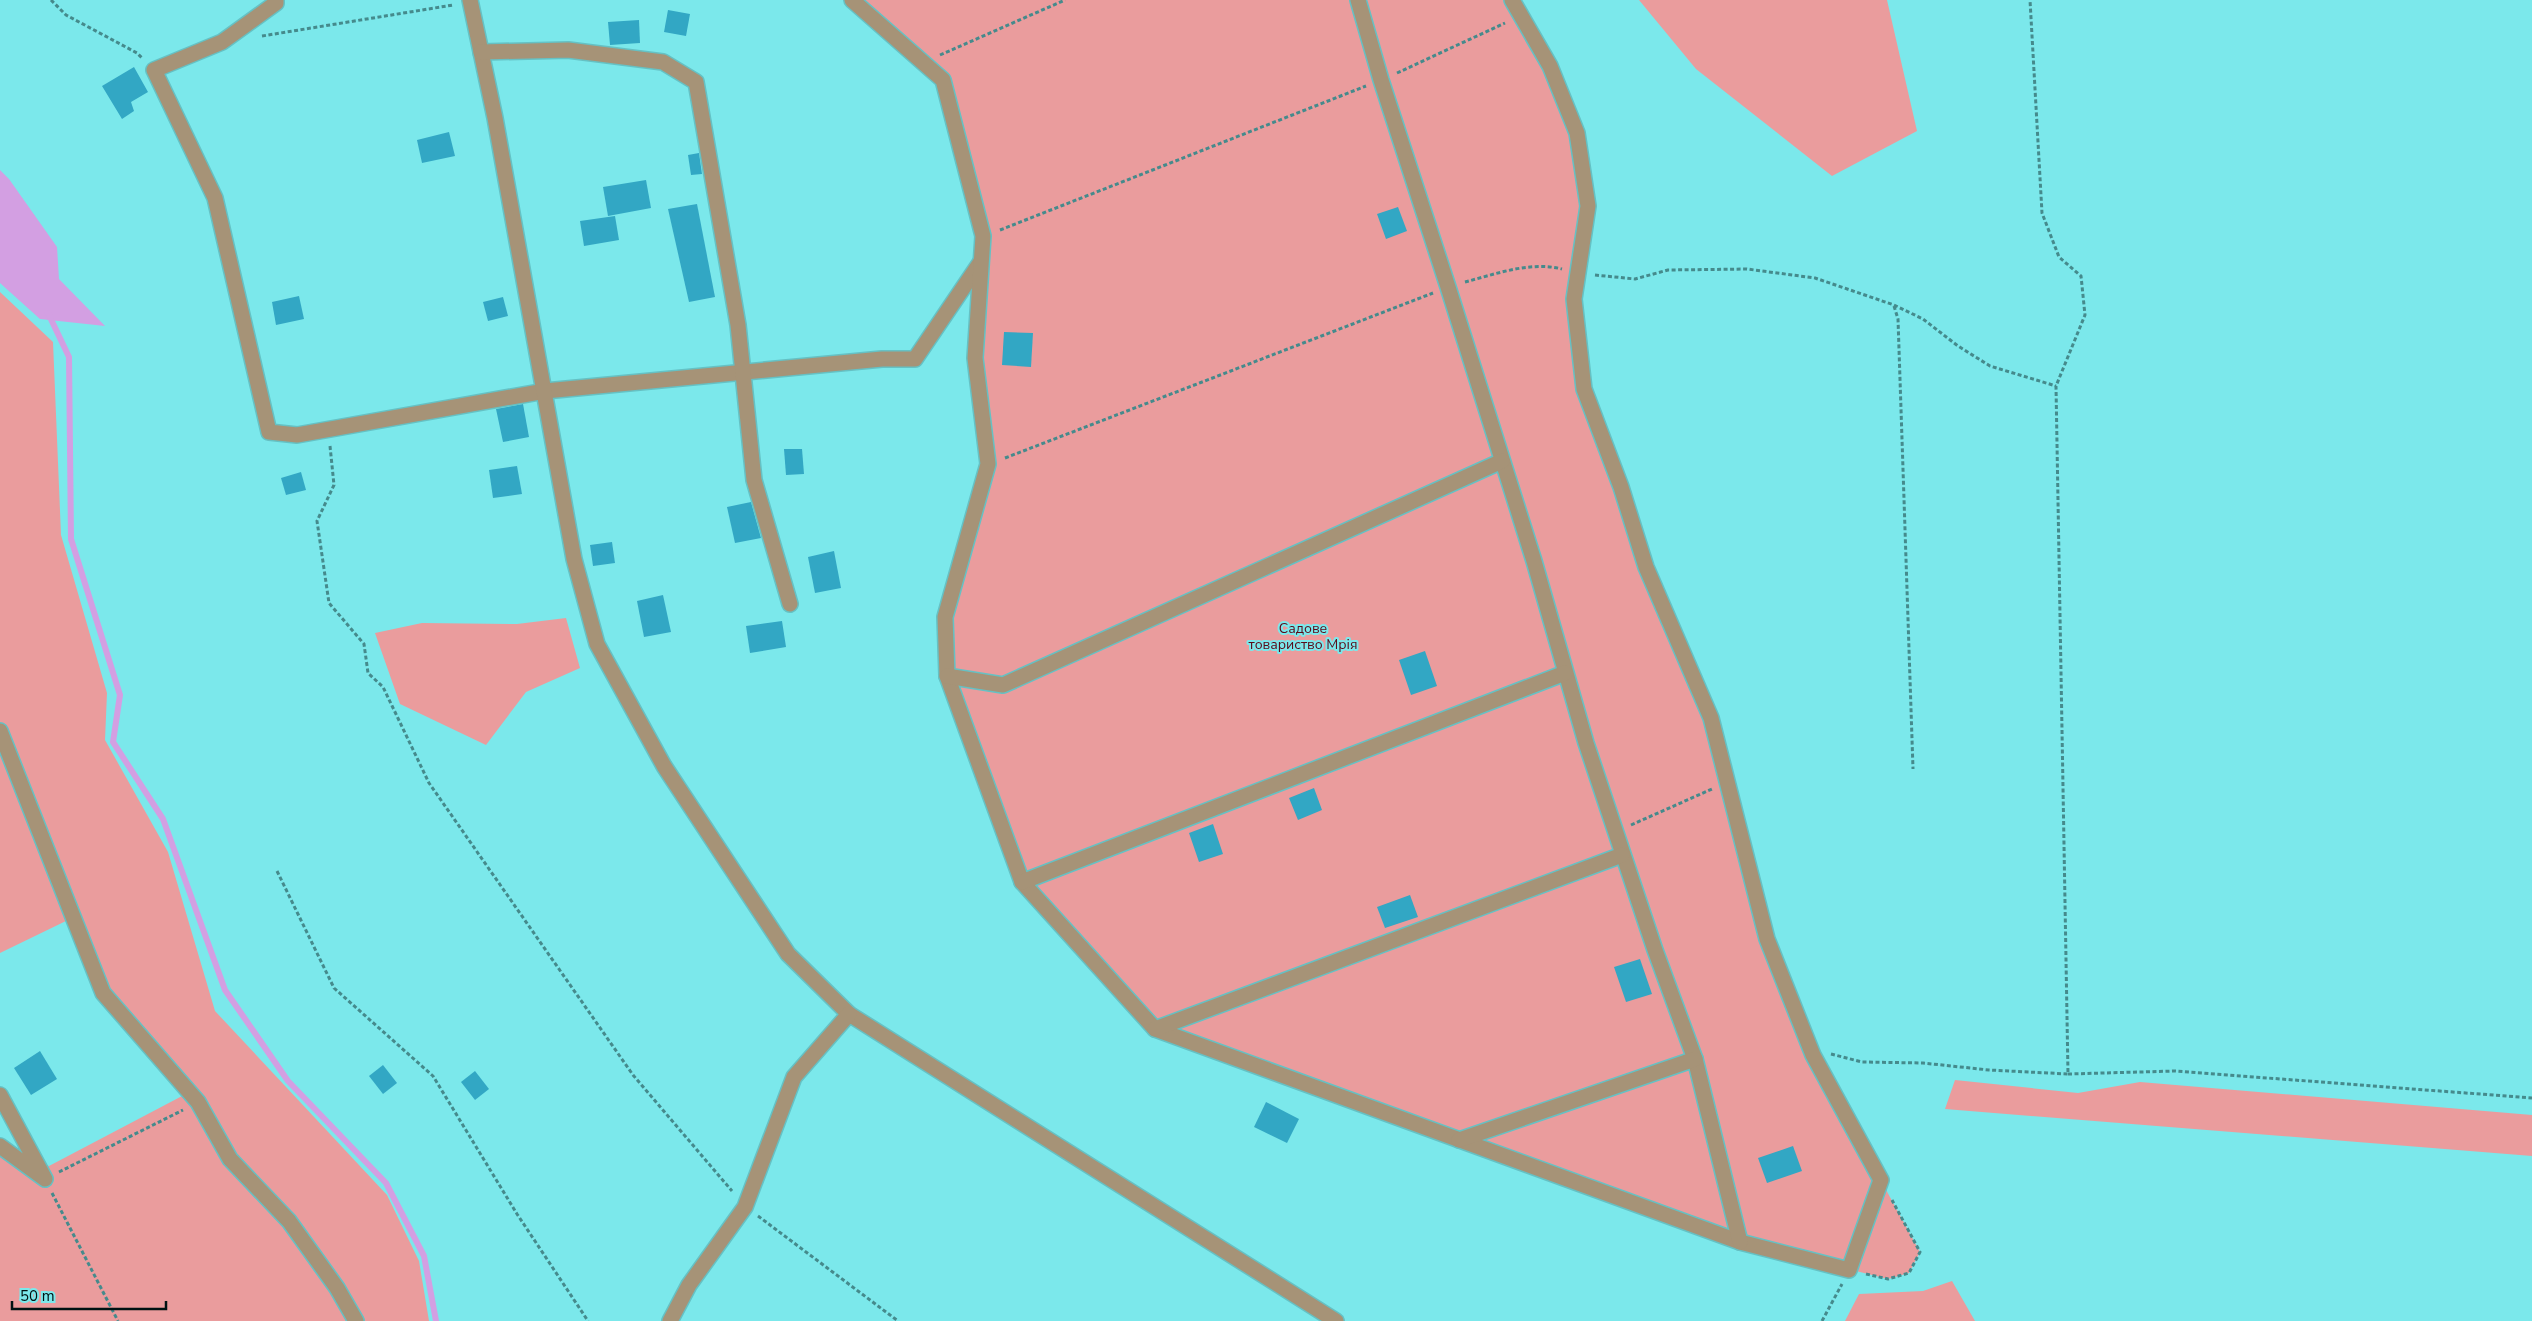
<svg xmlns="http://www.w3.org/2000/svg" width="2532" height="1321" viewBox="0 0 2532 1321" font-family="'Nunito Sans',sans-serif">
	<rect width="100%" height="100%" fill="#7be8eb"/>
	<g fill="#ea9c9d">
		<polygon points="852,0 1512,0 1577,133 1588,206 1574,299 1584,389 1711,718 1767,939 1844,1113 1920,1252 1909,1273 1888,1279 1740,1242 1155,1029 1022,882 947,676 945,617 988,464 975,358 983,236 943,80"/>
		<polygon points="1639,0 1887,0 1917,131 1832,176 1696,69"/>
		<polygon points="0,292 53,342 61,535 107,693 105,740 168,852 215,1011 387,1195 419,1261 429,1321 0,1321 0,1142 2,1141 49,1166 184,1095 98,999 68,920 0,953"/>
		<polygon points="566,618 580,668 526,692 486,745 400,704 375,633 422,623 517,624"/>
		<polygon points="1955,1080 2078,1093 2140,1082 2532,1115 2532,1156 1945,1109"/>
		<polygon points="1952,1281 1975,1321 1845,1321 1859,1294 1923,1291"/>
	</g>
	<polygon fill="#d39fe2" points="0,170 9,179 57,247 59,279 105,326 40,319 0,283"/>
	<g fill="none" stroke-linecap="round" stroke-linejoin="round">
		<polyline stroke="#d39fe2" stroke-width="6" points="48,313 69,357 71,539 120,695 113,742 163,819 225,990 288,1081 386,1183 424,1256 436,1321"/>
	</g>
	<g fill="#32a7c4">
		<polygon points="668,10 690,14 686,36 664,32"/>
		<polygon points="639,20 640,43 610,45 608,22"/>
		<polygon points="134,67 148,92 131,102 134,111 122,119 102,86"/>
		<polygon points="449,132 455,156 422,163 417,140"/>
		<polygon points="699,153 702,174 691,175 688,155"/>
		<polygon points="646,180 651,208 608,216 603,187"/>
		<polygon points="697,204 715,297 689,302 668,209"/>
		<polygon points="1398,207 1407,231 1386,239 1377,214"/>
		<polygon points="615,216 619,240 584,246 580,221"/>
		<polygon points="299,296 304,319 276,325 272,302"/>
		<polygon points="503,297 508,316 488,321 483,302"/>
		<polygon points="1004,332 1033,333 1031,367 1002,365"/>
		<polygon points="523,404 529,437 503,442 496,409"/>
		<polygon points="784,449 802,449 804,474 786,475"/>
		<polygon points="517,466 522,494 493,498 489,470"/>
		<polygon points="301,472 306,490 286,495 281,478"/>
		<polygon points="751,502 761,538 735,543 727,507"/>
		<polygon points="612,542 615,563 593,566 590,545"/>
		<polygon points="834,551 841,588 815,593 808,557"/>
		<polygon points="663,595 671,632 644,637 637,601"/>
		<polygon points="782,621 786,647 750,653 746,626"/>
		<polygon points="1425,651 1437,686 1411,695 1399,660"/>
		<polygon points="1314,788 1322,810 1298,820 1289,798"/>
		<polygon points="1213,824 1223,854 1199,862 1189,833"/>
		<polygon points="1410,895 1418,917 1385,928 1377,907"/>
		<polygon points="1640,959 1652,994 1626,1002 1614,967"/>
		<polygon points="40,1051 57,1079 31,1095 14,1068"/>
		<polygon points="383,1065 397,1083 383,1094 369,1076"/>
		<polygon points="475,1071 489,1089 475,1100 461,1082"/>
		<polygon points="1266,1102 1299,1119 1287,1143 1254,1127"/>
		<polygon points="1793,1146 1802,1171 1767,1183 1758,1158"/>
	</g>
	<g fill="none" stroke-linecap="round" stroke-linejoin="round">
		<g stroke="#65c1c4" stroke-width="18">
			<g id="street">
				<polyline points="276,0 276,3 222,42 154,70 215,198 269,432 297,435 545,391 882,359 915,359 980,263"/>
				<polyline points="470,0 495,118 574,559 597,644 664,766 788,954 849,1014 1336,1321"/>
				<polyline points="852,0 943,80 983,236 975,358 988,464 945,617 947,676 1022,882 1155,1029 1740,1242 1849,1270 1881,1180 1813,1055 1767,939 1711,718 1646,567 1621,487 1584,389 1574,299 1588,206 1577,133 1550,66 1512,0"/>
				<polyline points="1358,0 1381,80 1448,287 1534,561 1586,743 1655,950 1695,1059 1740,1242"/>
				<polyline points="481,52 568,50 663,62 696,82 738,325 754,480 790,604"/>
				<polyline points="947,676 1003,685 1502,461"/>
				<polyline points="0,731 103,993 198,1102 230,1159 289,1221 337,1288 356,1321"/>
				<polyline points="1022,882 1565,673"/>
				<polyline points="1155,1029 1622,855"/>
				<polyline points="0,1095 45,1179 0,1146"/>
				<polyline points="1459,1140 1695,1059"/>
				<polyline points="670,1321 689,1285 745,1207 794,1077 849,1014"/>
			</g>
		</g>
		<g stroke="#458a8c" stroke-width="3" stroke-dasharray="4 2.5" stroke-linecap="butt">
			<polyline points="51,0 66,15 137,53 142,58"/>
			<polyline points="262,36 453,5"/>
			<polyline points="940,55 1065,0"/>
			<polyline points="1397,73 1505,23"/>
			<polyline points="1000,230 1366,86"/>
			<polyline points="1595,275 1635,279 1668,270 1747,269 1815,278 1894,305 1923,319 1958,346 1990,366 2056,386"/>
			<path d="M1465,282C1496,274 1530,261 1562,269"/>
			<polyline points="1894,306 1898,319 1913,769"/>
			<polyline points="330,446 334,485 317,521 329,603 364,644 368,673 383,687 429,783 633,1075 732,1191"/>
			<polyline points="1005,458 1433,293"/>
			<polyline points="1631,825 1712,789"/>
			<polyline points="277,871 334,988 433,1076 517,1214 588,1321"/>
			<polyline points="1831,1054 1862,1062 1923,1063 1989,1070 2068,1074 2056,386 2085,315 2081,276 2059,257 2042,213 2030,0"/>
			<polyline points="2068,1074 2175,1071 2532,1098"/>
			<polyline points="59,1172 183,1110"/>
			<polyline points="52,1193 118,1321"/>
			<polyline points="758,1216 898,1321"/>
			<polyline points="1866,1274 1888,1279 1909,1273 1920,1252 1892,1200"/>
			<polyline points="1822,1321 1842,1284"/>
		</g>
		<use href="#street" stroke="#a69377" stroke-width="15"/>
	</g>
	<g text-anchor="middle" stroke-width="4" stroke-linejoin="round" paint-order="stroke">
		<g font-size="14" fill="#5a0a18" stroke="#7be8eb">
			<text x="1303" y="633">Садове<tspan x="1303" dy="16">товариство Мрія</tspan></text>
		</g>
	</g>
	<path d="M12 1301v8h154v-8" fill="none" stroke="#001213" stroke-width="2.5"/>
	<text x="20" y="1301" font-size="15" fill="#001213" stroke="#7be8eb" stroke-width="4" paint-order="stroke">50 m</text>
</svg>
